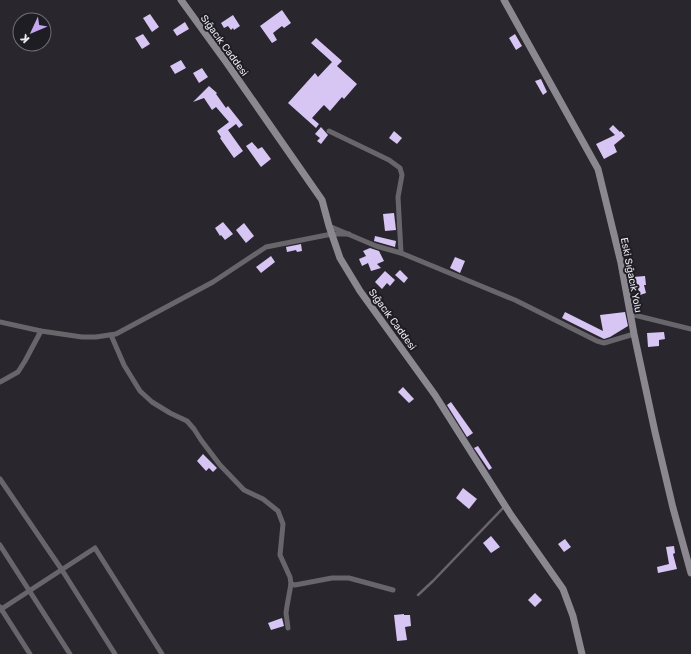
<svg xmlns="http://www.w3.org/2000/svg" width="691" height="654" viewBox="0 0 691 654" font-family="Rubik,sans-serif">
	<rect width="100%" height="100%" fill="#29262e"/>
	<g fill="#d7c5f4">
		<polygon points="282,10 291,23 284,28 282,26 273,33 277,40 272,43 260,26"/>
		<polygon points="150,14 159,27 152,32 143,18"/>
		<polygon points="233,15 240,26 234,30 233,28 231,30 228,26 224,28 221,23"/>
		<polygon points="185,22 189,29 177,36 173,30"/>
		<polygon points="143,34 150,44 142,49 135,38"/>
		<polygon points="515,34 522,46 516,50 509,38"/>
		<polygon points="316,38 342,61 337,66 357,84 344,99 342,97 330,111 324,105 322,107 312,118 319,124 316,128 288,103 315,73 318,77 332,62 311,43"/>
		<polygon points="181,60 186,68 175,74 170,66"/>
		<polygon points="202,68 208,77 199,83 193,73"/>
		<polygon points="541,79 547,92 543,95 535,81"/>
		<polygon points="209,86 217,93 216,94 226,108 228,106 243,125 239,128 236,124 228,130 243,151 234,158 220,138 221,137 217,131 229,122 216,107 212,110 204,98 193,102"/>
		<polygon points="613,125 620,132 621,131 625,136 614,145 617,152 604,159 596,144 615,135 609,129"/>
		<polygon points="321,127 328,135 321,144 317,141 320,138 315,134"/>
		<polygon points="394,131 402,138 397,144 389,138"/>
		<polygon points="252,142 258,149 262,147 271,159 261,167 246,146"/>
		<polygon points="394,213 396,230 385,231 383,214"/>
		<polygon points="223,222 233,234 225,240 221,235 220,236 215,228"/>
		<polygon points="244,223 254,236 246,243 236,230"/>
		<polygon points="375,236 396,241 395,247 374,241"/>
		<polygon points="301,244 302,251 297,252 296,250 287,252 286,247"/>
		<polygon points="370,248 379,251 384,261 377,264 381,268 371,271 368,263 362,266 359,259 366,256 363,251"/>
		<polygon points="271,256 275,262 261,273 256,267"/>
		<polygon points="455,257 465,261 460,273 450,268"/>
		<polygon points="400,270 408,278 404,283 395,275"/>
		<polygon points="385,271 395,280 390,286 387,283 382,289 375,282"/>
		<polygon points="645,276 646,285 644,285 646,293 640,295 637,286 634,286 633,277"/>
		<polygon points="565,312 603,331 600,315 625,312 628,326 610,337 604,339 562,318"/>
		<polygon points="664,332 665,339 659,340 659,346 648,347 647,333"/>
		<polygon points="403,387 414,399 409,403 398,392"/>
		<polygon points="451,402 473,433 467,437 447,405"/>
		<polygon points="478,446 492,468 489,470 474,448"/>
		<polygon points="203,454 217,468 213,472 209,468 206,471 197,461"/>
		<polygon points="463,488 477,499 469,509 456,498"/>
		<polygon points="491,536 500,547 491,553 483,543"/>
		<polygon points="565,539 571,547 564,552 558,544"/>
		<polygon points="674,546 675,553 673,554 677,569 658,573 657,567 669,564 666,547"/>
		<polygon points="535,593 542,600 535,607 528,600"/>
		<polygon points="404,614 404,615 410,615 411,626 405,627 407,640 397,641 394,615"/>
		<polygon points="282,618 284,626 271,630 268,623"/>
	</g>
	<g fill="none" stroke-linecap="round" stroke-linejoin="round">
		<polyline stroke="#68666a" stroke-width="2.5" points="418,595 433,581 504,507"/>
		<g stroke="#68666a" stroke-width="5">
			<polyline points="329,131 389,160 400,168 402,175 398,197 401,253"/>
			<polyline points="329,226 376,246 401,253 515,300 597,341 604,343 634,334"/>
			<polyline points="630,314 691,329"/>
			<polyline points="0,322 41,331 82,337 96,337 116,334 213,282 266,247 332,234 349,234"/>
			<polyline points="111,335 124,365 140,391 152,402 170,413 187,421 194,429 201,440 220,465 244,490 263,499 278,511 283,524 280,555 290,577 291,584 287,606 286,613 288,628"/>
			<polyline points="0,382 18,372 25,361 41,331"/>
			<polyline points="0,479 62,570 115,654"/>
			<polyline points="0,545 70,654"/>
			<polyline points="291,584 295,585 332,578 349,578 393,590"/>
			<polyline points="0,607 30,654"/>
			<polyline points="0,610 95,548 162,654"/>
		</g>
		<g stroke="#8b898f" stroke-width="7">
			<polyline points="181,0 226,62 322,200 329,226 340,258 360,291 435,395 511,515 563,589 573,616 582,654"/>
			<polyline points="504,0 598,169 621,263 634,334 655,432 673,508 691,573"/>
		</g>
	</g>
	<g text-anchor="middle" stroke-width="4" stroke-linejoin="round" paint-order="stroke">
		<g font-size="10" fill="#eceaef" stroke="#1f1d24">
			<text transform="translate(225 45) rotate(54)" y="4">Sığacık Caddesi</text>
			<text transform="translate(632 275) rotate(79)" y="4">Eski Sığacık Yolu</text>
			<text transform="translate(393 319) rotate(54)" y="4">Sığacık Caddesi</text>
		</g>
	</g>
	<g transform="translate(32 32) rotate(226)"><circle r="19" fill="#1f1d24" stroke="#716f75"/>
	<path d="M0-3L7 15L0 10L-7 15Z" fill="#c5a7f1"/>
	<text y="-6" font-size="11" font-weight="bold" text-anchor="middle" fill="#eceaef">K</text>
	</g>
</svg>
